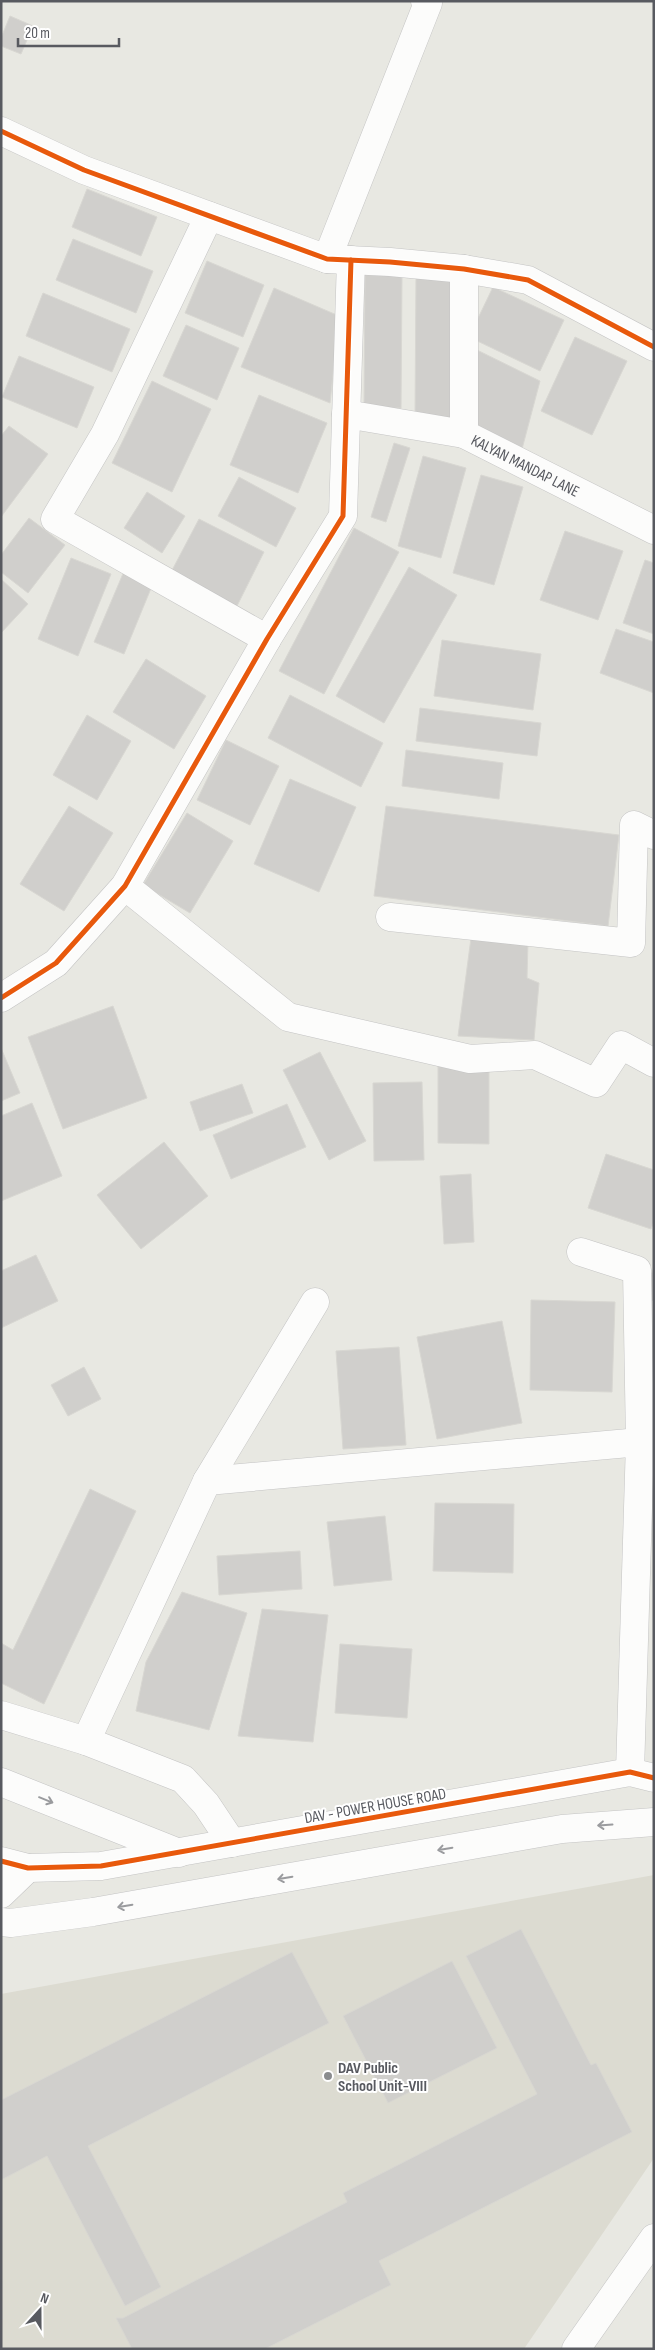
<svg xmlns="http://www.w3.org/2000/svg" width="655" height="2350" viewBox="0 0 655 2350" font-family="'Sofia Sans Condensed',sans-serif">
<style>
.education{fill:#dcdbd1}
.building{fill:#d0cfcc;stroke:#d8d7d2}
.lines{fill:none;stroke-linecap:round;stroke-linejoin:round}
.minor-casing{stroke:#c4c4c4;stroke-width:29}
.tertiary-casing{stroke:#c4c4c4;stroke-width:29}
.minor{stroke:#fcfcfb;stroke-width:28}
.tertiary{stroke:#fcfcfb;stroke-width:28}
.cycleway-casing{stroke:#fff;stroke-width:8}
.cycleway{stroke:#e8590c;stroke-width:5}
.oneway{stroke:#9a9b9e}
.poi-dot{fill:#8a8c8e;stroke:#fff;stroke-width:2}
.labels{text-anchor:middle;stroke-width:4;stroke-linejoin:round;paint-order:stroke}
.street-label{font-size:16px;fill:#585a60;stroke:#fff}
.poi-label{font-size:16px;font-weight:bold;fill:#585a60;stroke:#fff;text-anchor:start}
</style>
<rect width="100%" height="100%" fill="#e8e8e2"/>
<polygon class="education" points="654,1875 654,2158 524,2349 1,2349 1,1994"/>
<g class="building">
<polygon points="10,16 33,26 21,54 1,46 1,38"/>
<polygon points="87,189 157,217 141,256 72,227"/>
<polygon points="73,239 153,271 136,313 56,280"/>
<polygon points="207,261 264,285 243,337 185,313"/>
<polygon points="365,275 402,275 401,408 364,408"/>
<polygon points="416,277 451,278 451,419 415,419"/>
<polygon points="493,287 564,320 540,371 469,337"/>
<polygon points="274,288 339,316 330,403 241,367"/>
<polygon points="43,293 130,329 112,372 26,336"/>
<polygon points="186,325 239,348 217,400 163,376"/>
<polygon points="575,337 627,361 592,435 541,411"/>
<polygon points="477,350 540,381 522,449 469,422"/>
<polygon points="19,356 94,387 77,428 2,397"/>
<polygon points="152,381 211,409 172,492 112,463"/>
<polygon points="259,395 327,423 298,493 230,465"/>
<polygon points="9,426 48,454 1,517 1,436"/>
<polygon points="394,443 410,448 386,522 371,517"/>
<polygon points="423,456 466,468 441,558 398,546"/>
<polygon points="481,475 523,487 494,585 453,573"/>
<polygon points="239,477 296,508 276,547 218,516"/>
<polygon points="147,492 185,516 162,553 124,528"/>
<polygon points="29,518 65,545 28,593 1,572 1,555"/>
<polygon points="199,519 264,552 235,610 169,576"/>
<polygon points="354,528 399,552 324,694 279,671"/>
<polygon points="565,531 623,551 598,620 540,600"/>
<polygon points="71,558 111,574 78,656 38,639"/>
<polygon points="645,560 654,563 654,634 623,623"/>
<polygon points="409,567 457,595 384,723 336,696"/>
<polygon points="125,569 154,581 124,654 94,642"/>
<polygon points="1,579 28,604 1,633"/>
<polygon points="616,629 654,642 654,693 600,673"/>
<polygon points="442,640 541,654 533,710 434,696"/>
<polygon points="146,659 206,696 174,749 113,712"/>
<polygon points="290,695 383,743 361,787 268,738"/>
<polygon points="420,708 541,723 537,756 416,741"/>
<polygon points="87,715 131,741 97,800 53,775"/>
<polygon points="226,740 279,766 250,825 197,800"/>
<polygon points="406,750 503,763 499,799 402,786"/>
<polygon points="290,779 356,807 319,892 254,864"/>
<polygon points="69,806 113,833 64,911 20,884"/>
<polygon points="386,806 619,835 608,926 374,896"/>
<polygon points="187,813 233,841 190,913 143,885"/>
<polygon points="471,938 528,940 527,978 539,983 534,1040 458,1036"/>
<polygon points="113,1006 147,1098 63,1129 28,1037"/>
<polygon points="1,1048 20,1093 1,1101"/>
<polygon points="320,1052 366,1141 329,1160 283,1070"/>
<polygon points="438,1062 489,1062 489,1144 438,1143"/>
<polygon points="422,1082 424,1160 374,1161 373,1083"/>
<polygon points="242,1084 253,1113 200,1131 190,1102"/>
<polygon points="32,1103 62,1176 1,1201 1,1116"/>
<polygon points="287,1104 306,1147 231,1179 213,1135"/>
<polygon points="164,1142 208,1196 141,1249 97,1195"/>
<polygon points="606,1154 654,1170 654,1221 651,1229 588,1208"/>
<polygon points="471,1174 474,1242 444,1244 440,1176"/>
<polygon points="36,1255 58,1301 1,1328 1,1271"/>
<polygon points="654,1268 654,1301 642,1296"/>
<polygon points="531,1300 615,1302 612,1392 530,1390"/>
<polygon points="502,1321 522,1423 437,1439 417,1337"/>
<polygon points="399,1347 406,1445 343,1449 336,1351"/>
<polygon points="84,1367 101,1399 68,1416 51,1385"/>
<polygon points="90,1489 136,1511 44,1704 1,1683 1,1643 13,1650"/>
<polygon points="435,1503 514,1504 513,1573 433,1571"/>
<polygon points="385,1516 392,1580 334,1586 327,1522"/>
<polygon points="300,1551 302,1589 219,1595 217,1556"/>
<polygon points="182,1592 247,1613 209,1730 136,1711 146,1662"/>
<polygon points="262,1609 328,1615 313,1742 238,1736"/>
<polygon points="340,1644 412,1649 407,1718 335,1713"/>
<polygon points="521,1929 591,2065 596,2063 632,2132 379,2261 391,2285 265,2349 132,2349 116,2318 123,2318 347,2202 343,2193 537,2094 466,1956"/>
<polygon points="292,1952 329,2023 88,2146 161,2287 125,2306 47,2156 1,2180 1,2100"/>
<polygon points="452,1961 497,2048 388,2103 343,2016"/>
</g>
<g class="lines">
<g class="minor-casing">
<g id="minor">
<polyline points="1,131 84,170 327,259 390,262 464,269 528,280 654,347"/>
<polyline points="209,216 105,434 55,519 267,639"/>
<polyline points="327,259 428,3 425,1"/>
<path id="s1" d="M464 269V434L654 530"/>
<polyline points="346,414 464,434"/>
<polyline points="125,886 288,1017 470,1059 535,1055 596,1083 621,1045 654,1063"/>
<polyline points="390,917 631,943 634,825 654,835"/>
<polyline points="1,998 56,963 125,886 267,639 343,516 351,260"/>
<polyline points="581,1252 637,1270 640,1442 630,1772"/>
<polyline points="207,1481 640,1442"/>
<polyline points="1,1715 86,1741 207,1481 315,1302"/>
<polyline points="86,1741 183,1779 206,1804 232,1843"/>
<polyline points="576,2349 654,2238"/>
</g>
</g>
<g class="tertiary-casing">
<g id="tertiary">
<polyline points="1,1782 179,1853"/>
<polyline points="1,1861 28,1868 101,1866 630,1772 654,1778"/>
<polyline points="1,1894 28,1868"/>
<polyline points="1,1922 11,1923 93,1912 562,1829 654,1822"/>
</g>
</g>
<use href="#minor" class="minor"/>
<use href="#tertiary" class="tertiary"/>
<g class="cycleway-casing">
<g id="cycleway">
<polyline points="1,131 84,170 327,259 390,262 464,269 528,280 654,347"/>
<polyline points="1,998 56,963 125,886 267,639 343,516 351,260"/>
<polyline points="1,1861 28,1868 101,1866 630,1772 654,1778"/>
</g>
</g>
<use href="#cycleway" class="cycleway"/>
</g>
<defs><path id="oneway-shaft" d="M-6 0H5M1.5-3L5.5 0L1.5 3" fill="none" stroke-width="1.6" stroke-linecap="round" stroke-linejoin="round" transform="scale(1.25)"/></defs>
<g class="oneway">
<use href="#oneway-shaft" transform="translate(46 1800) rotate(22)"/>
<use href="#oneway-shaft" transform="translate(605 1825) rotate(176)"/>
<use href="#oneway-shaft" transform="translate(445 1849) rotate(170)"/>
<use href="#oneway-shaft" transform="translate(285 1878) rotate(170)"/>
<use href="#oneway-shaft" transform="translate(125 1906) rotate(170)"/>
</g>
<circle class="poi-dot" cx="328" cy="2076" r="5"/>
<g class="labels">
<g class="street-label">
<text dy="6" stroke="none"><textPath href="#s1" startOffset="234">KALYAN MANDAP LANE</textPath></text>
<text transform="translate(375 1805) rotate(-10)" y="6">DAV - POWER HOUSE ROAD</text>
</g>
<g class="poi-label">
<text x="338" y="2073">DAV Public<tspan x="338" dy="18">School Unit-VIII</tspan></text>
</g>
</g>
<rect width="655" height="2350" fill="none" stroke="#585a60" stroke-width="5"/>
<g transform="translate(40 2310) rotate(21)" stroke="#ffffff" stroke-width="4" paint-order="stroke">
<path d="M0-4L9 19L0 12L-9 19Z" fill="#585a60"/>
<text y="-8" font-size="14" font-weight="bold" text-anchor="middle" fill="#585a60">N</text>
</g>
<path d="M18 38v8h101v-8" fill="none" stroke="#585a60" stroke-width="2.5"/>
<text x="25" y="38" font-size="15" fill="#585a60" stroke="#ffffff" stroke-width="4" paint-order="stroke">20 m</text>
</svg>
